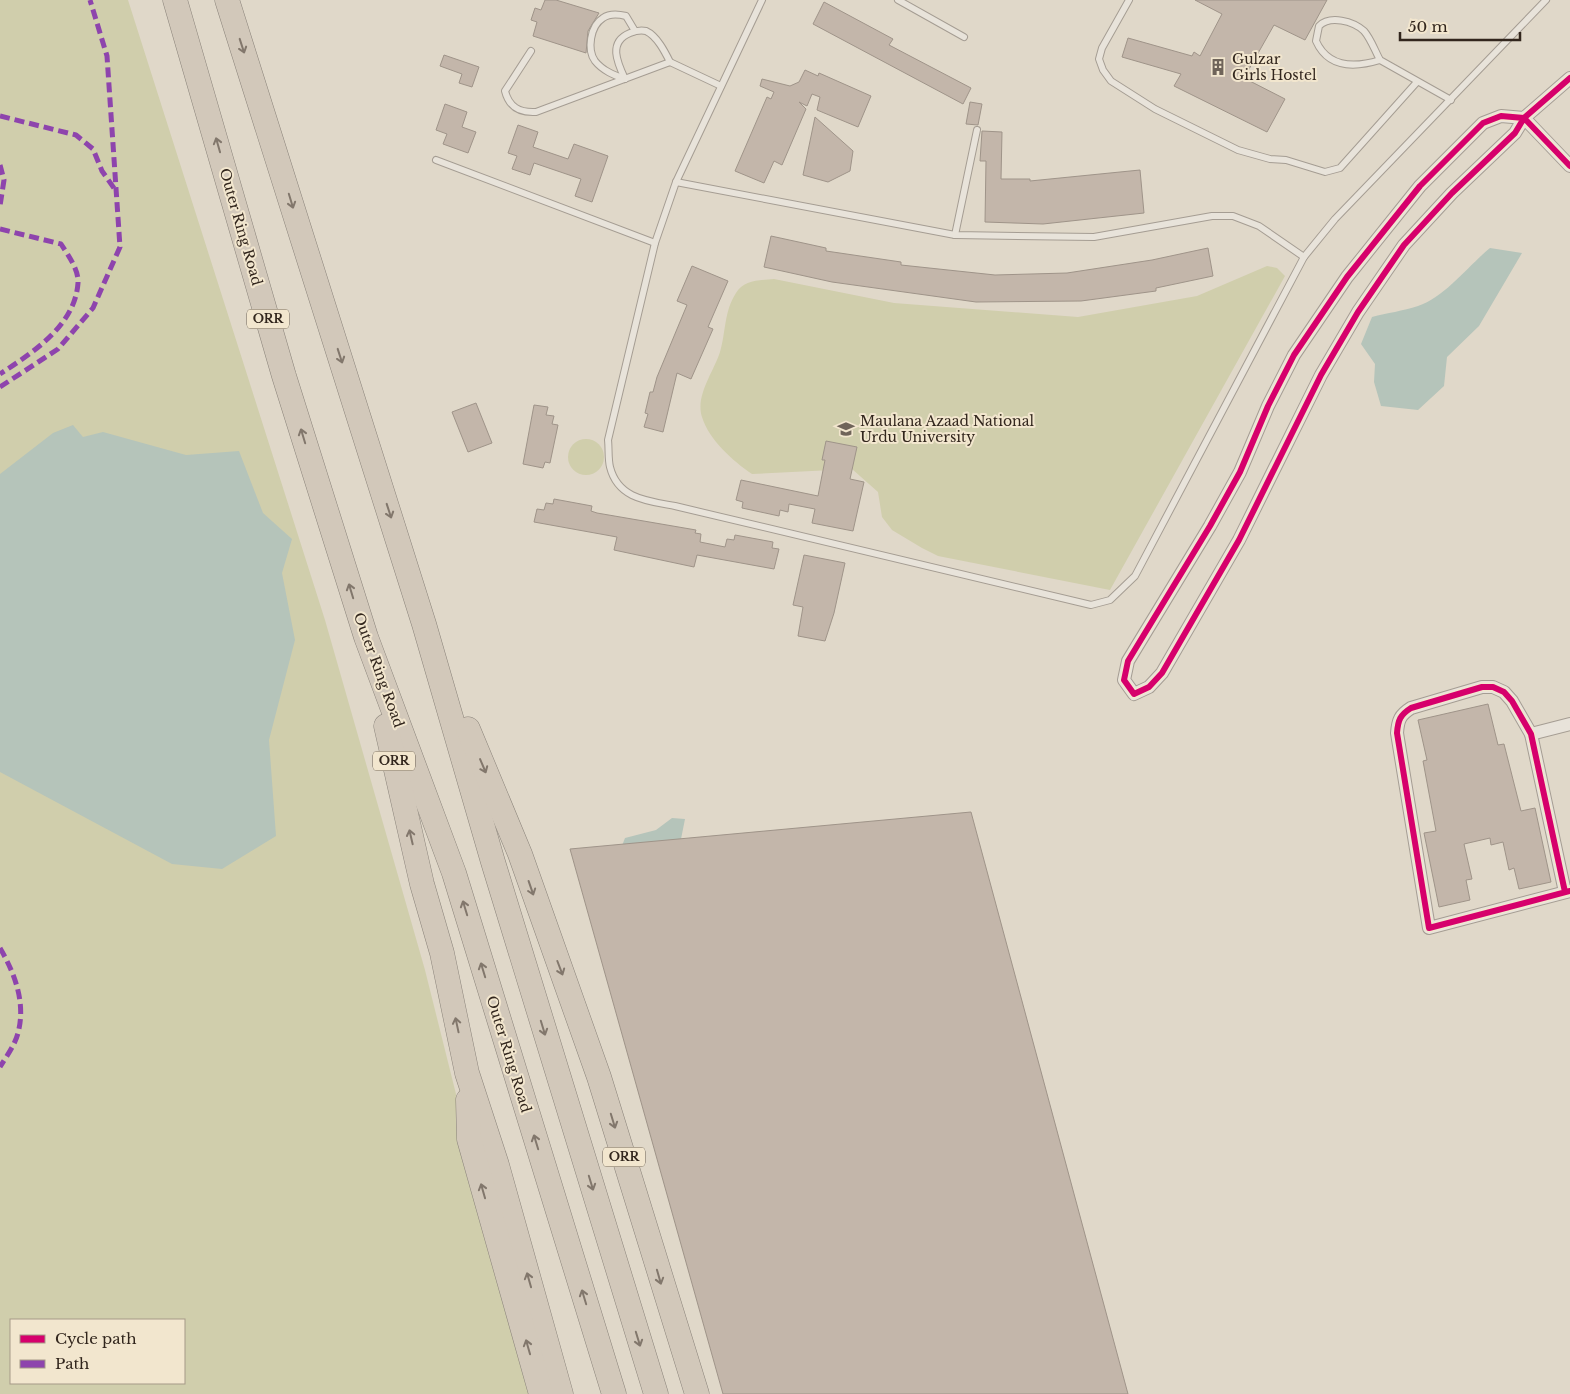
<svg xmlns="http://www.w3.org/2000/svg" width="1570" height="1394" viewBox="0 0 1570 1394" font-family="'Libre Baskerville',serif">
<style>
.green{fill:#d0ceac;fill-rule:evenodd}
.water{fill:#b5c4ba}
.building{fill:#c3b6aa;stroke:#9f9489}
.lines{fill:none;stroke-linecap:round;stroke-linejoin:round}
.lane-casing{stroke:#a59d93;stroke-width:8}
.street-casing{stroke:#a59d93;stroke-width:14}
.highway-casing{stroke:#8a837a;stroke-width:25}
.lane{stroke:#e8e3da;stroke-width:6}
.street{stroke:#e8e3da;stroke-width:12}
.highway{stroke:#d2c8ba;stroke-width:24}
.quiet{stroke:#8e44ad;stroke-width:5;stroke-dasharray:10 5;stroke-linecap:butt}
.cycleway-casing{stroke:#f2e6ce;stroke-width:9}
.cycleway{stroke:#d6006c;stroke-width:6}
.oneway{stroke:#82776c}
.labels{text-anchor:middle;stroke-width:4;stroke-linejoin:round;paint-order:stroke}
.shield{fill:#f2e6ce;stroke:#6c6052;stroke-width:1}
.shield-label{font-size:12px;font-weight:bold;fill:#32261d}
.poi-label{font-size:14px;fill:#32261d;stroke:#f2e6ce;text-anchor:start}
.street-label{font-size:14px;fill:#32261d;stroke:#f2e6ce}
</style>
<rect width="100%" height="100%" fill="#e0d8c9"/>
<g class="green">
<path d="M0 0H128L325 620 425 970 531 1394H0ZM11 1320H184V1383H11Z"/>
<path d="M1267 266 1277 268 1285 276 1110 590 938 556 922 548 892 530 882 517 878 492 852 469 752 474C733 461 709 440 702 417 695 396 714 371 720 352 726 332 724 311 736 293 743 280 760 280 774 279L894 303 1078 317 1197 296Z"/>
<circle cx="586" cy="457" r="18"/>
</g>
<g class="water">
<path d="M1490 248 1522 253 1479 326 1447 357 1444 386 1418 410 1381 406 1374 382 1375 364 1361 344 1372 317C1387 313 1403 311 1418 306 1445 297 1468 266 1490 248Z"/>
<polygon points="73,425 83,437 103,432 186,455 239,451 263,513 292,539 282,573 295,640 269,740 276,836 222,869 172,864 0,772 0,474 53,433"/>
<polygon points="672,818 685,819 679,849 618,856 625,838 656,830"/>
</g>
<g class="building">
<polygon points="545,0 556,0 599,13 588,31 586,53 533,36 537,22 531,20 535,8 541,10"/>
<polygon points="1195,0 1327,0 1305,40 1274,25 1244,78 1285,99 1267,132 1174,86 1181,74 1122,57 1128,38 1192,56 1194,52 1200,56 1222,14"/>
<polygon points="824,2 893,39 889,45 971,88 963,104 813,24"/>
<polygon points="444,55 479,67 472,87 459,83 462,74 440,66"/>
<polygon points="805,70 818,76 819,73 871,96 858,127 817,110 820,97 812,94 807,106 799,102 806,109 782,165 774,161 764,183 735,171 767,97 771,99 774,92 760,86 762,79 790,86 799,82"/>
<polygon points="970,102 982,104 978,125 966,124"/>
<polygon points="445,104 467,112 462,127 476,132 468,153 443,144 447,134 436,130"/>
<polygon points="815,117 853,151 850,171 828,182 803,175"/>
<polygon points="518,125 538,132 533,147 568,159 574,144 608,156 592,202 575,196 581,179 534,163 530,175 512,169 517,156 508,153"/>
<polygon points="982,131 1002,132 1001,179 1030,179 1030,181 1140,170 1144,213 1043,224 985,222 986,161 980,161"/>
<polygon points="771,236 826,248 826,251 901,262 901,265 995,275 1067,273 1152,260 1208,248 1213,276 1156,288 1156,291 1081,301 976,302 832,282 764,267"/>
<polygon points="692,266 728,281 708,327 713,329 691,379 677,373 663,432 644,427 648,414 645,413 650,392 653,392 657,377 687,305 677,301"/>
<polygon points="476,403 492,443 468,452 452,412"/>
<polygon points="534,405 548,407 546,415 554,416 552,424 558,425 550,463 545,462 543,468 523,464"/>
<polygon points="826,441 857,447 850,479 864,482 853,531 812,523 815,509 789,504 788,512 780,510 779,516 742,508 743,502 736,500 741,480 818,496 825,460 822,460"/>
<polygon points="554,499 592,506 591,511 597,513 696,530 695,533 701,534 700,542 725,547 727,539 734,540 735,535 773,542 772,548 779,549 774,569 697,555 694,567 614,550 617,537 534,522 537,509 544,510 546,503 553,504"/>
<polygon points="804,555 845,563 834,613 825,641 798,636 803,607 793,605"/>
<polygon points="1488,704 1498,745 1504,744 1521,811 1535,808 1551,882 1519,889 1514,868 1509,870 1503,842 1491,845 1490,838 1464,844 1472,879 1466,880 1470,900 1439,907 1424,833 1436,831 1423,761 1427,760 1418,720"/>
<polygon points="971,812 1128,1394 723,1394 570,849"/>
</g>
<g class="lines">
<g class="lane-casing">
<g id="lane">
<path d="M762 0 676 182 655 243 608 440C609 449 608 459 610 467 618 499 648 501 675 506L1091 605 1110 600 1135 576 1304 257 1335 219 1546 0"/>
<polyline points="898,0 964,37"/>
<polyline points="1129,0 1102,48 1099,59 1103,70 1111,81 1155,109 1238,150 1270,159 1286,160 1325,172 1340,168 1417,82"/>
<path d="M531 51 505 91C509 107 519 113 536 112L670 62 721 86"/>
<path d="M1380 60C1375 51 1371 39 1364 31 1353 21 1330 15 1319 26L1316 41C1328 68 1354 68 1380 60L1451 100"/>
<path d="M625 79C614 75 603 71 595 61 587 50 590 26 603 18 610 13 618 14 626 16L635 31"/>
<path d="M625 79C617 62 608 42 630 33 635 31 641 30 646 31 657 36 665 52 670 62"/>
<polyline points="436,160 655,243"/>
<polyline points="676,182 955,235 1094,237 1212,216 1233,216 1259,226 1304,257"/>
<polyline points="955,235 977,130"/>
</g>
</g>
<g class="street-casing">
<g id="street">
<polyline points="1570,78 1524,118 1515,133 1452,193 1404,245 1358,312 1321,375 1239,540 1162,673 1149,687 1134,694 1124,680 1128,661 1210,526 1240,472 1268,406 1294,355 1347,277 1420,186 1483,123 1501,116 1524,118 1570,166"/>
<polyline points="1531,734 1570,724"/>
<path d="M1565 892 1531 734 1512 701 1504 692 1493 687H1482L1411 708C1400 715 1398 720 1397 733L1429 928 1570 891"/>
</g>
</g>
<g class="highway-casing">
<g id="highway">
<polyline points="175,0 284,376 366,637 454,873 614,1394"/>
<polyline points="227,0 424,624 493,862 656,1394"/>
<polyline points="386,726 422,884 442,953 467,1073 497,1165 561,1394"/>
<polyline points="468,729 520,854 599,1077 697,1394"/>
<polyline points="468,1100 469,1139 541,1394"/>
</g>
</g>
<use href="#lane" class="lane"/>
<use href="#street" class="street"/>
<use href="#highway" class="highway"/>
<g class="quiet">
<polyline points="0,116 76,135 93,149 102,171 116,191"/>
<polyline points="0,165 4,180 0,206"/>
<path d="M0 229 61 244C68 255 79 270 78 283 75 326 32 353 0 374"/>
<polyline points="0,387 58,349 93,308 120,247 107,56 90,0"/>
<path d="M0 948C15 974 26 1003 18 1033 15 1045 6 1057 0 1067"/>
</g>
<g class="cycleway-casing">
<g id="cycleway">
<polyline points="1570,78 1524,118 1515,133 1452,193 1404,245 1358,312 1321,375 1239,540 1162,673 1149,687 1134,694 1124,680 1128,661 1210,526 1240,472 1268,406 1294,355 1347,277 1420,186 1483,123 1501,116 1524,118 1570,166"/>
<path d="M1565 892 1531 734 1512 701 1504 692 1493 687H1482L1411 708C1400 715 1398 720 1397 733L1429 928 1570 891"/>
</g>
</g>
<use href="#cycleway" class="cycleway"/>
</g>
<defs><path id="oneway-shaft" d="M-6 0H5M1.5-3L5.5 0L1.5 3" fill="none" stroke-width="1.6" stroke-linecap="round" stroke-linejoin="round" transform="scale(1.25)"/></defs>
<g class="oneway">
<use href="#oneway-shaft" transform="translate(242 46) rotate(72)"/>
<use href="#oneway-shaft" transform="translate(218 145) rotate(-106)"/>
<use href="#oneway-shaft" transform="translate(291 201) rotate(73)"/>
<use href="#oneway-shaft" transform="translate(340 356) rotate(72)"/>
<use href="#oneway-shaft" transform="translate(303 436) rotate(-107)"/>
<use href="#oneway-shaft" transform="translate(389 511) rotate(72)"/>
<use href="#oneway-shaft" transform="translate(351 591) rotate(-107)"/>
<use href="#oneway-shaft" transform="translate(483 766) rotate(67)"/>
<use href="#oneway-shaft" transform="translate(411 837) rotate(-103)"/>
<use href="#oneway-shaft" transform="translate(531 888) rotate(71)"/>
<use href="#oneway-shaft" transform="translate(465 908) rotate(-107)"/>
<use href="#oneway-shaft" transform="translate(560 968) rotate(69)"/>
<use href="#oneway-shaft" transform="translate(483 970) rotate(-107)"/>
<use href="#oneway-shaft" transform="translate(457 1025) rotate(-102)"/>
<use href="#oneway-shaft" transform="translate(543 1028) rotate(73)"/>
<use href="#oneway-shaft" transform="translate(613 1121) rotate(73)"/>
<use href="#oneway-shaft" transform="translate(536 1142) rotate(-107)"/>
<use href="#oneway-shaft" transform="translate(591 1183) rotate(73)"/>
<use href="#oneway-shaft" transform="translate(483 1191) rotate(-106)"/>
<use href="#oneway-shaft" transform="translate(659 1277) rotate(74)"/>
<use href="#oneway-shaft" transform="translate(529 1280) rotate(-106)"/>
<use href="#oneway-shaft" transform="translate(584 1297) rotate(-107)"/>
<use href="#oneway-shaft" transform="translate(638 1339) rotate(73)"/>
<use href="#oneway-shaft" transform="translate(528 1347) rotate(-106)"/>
</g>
<defs>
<g id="building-bare" transform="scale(1.35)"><path d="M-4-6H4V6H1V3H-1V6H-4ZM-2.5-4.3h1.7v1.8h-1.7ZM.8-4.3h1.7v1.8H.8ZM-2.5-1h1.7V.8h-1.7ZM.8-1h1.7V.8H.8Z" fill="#6f6459" stroke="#f2e6ce" stroke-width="2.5" paint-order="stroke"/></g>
<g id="university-bare" transform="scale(1.35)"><path d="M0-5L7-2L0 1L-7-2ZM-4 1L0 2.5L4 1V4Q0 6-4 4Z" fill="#6f6459" stroke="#f2e6ce" stroke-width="2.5" paint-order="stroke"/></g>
</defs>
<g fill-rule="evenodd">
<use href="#building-bare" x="1218" y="67"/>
<use href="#university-bare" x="846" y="429"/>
</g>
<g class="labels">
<g class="shield">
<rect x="247" y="309.5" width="42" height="19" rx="4"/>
<rect x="373" y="751.5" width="42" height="19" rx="4"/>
<rect x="603" y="1147.5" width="42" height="19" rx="4"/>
</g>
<g class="shield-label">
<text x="268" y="323">ORR</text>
<text x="394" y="765">ORR</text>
<text x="624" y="1161">ORR</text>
</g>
<g class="poi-label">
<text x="1232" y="64">Gulzar<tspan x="1232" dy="16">Girls Hostel</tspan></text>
<text x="860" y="426">Maulana Azaad National<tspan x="860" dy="16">Urdu University</tspan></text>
</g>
<g class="street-label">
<text transform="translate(241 227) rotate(74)" y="5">Outer Ring Road</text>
<text transform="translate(379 670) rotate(70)" y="5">Outer Ring Road</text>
<text transform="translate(509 1054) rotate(73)" y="5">Outer Ring Road</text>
</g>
</g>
<rect x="10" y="1319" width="175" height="65" fill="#f2e6ce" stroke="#a59987"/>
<rect x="20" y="1335" width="25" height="8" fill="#d6006c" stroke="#a59987"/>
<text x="55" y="1344" font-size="15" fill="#32261d">Cycle path</text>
<rect x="20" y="1360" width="25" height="8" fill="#8e44ad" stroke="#a59987"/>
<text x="55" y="1369" font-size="15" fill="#32261d">Path</text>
<path d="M1400 32v8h120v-8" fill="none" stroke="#32261d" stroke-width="2.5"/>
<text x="1408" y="32" font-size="15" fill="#32261d" stroke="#f2e6ce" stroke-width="4" paint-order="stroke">50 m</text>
</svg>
